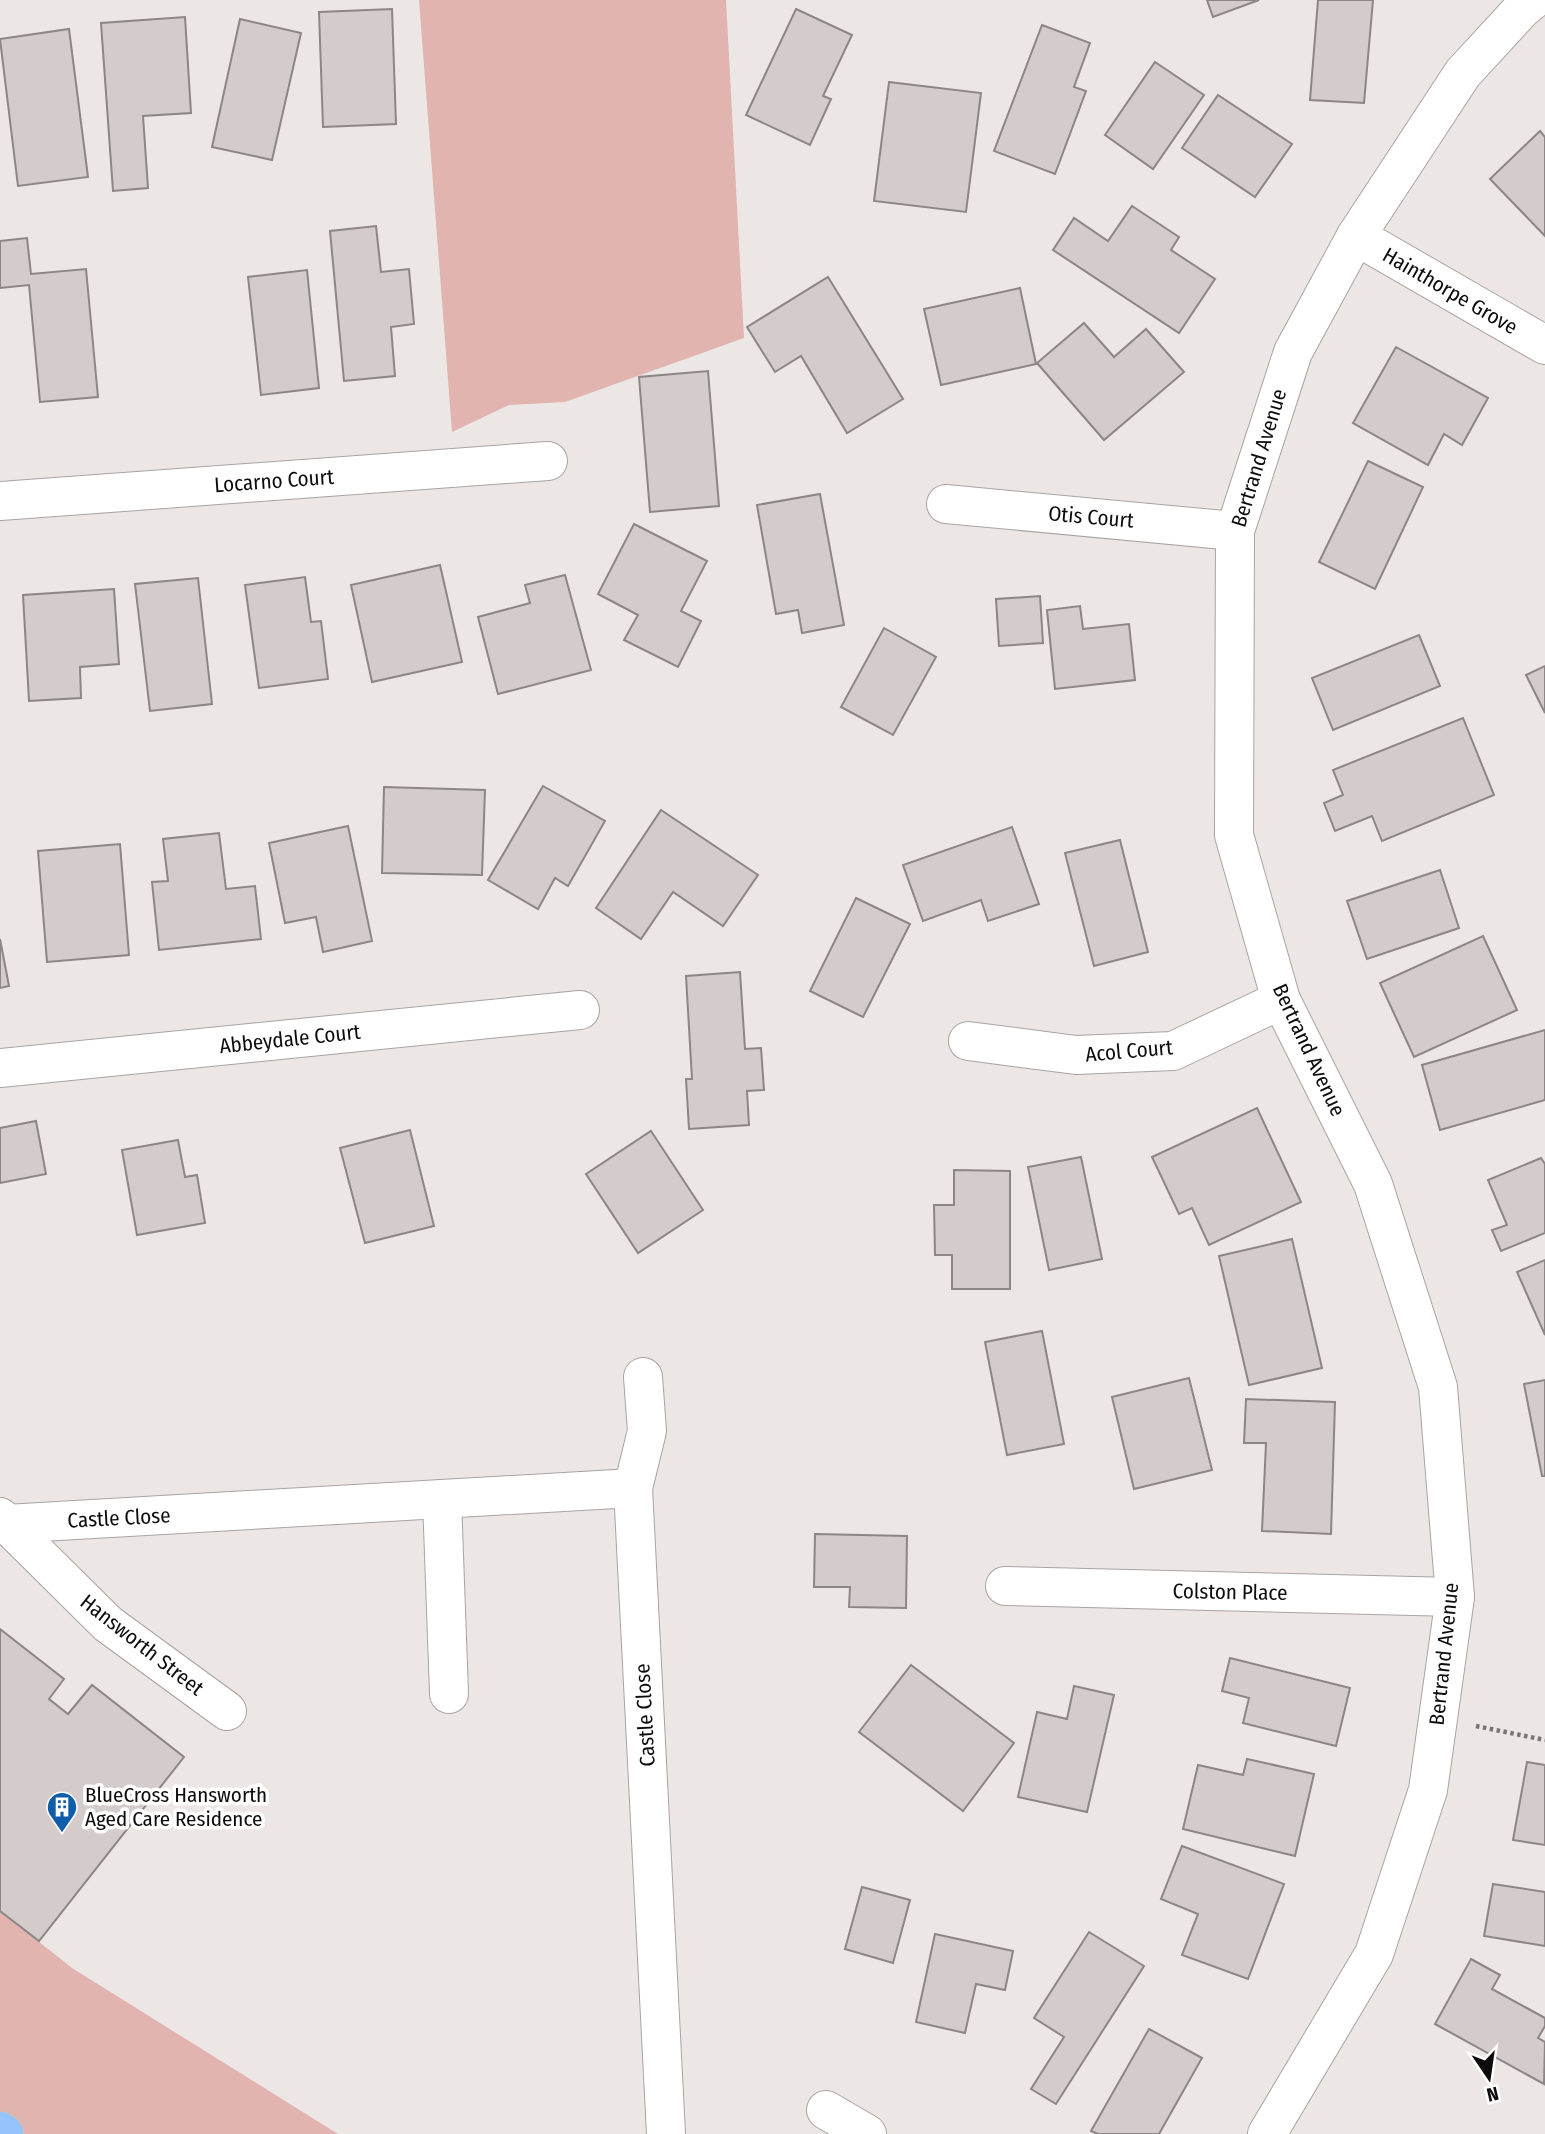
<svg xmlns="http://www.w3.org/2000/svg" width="1545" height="2134" viewBox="0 0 1545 2134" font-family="'Fira Sans Condensed',sans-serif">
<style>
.green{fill:#e1b4af}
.building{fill:#d3cccb;stroke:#8d8686;stroke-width:2}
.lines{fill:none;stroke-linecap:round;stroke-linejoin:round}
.minor-casing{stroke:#aaa3a3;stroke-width:40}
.highway-casing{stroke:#c5c4c4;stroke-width:40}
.path{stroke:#797575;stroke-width:4.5;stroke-dasharray:3.5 3.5;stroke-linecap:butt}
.minor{stroke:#fff;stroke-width:38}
.highway{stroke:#95c3fc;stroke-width:38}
.labels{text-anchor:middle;stroke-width:7;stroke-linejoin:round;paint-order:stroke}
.street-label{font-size:21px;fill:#0d0b0b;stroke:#fff}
.poi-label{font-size:21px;fill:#0d0b0b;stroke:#fff;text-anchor:start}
</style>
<rect width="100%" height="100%" fill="#ece6e5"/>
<g class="green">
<polygon points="419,0 726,0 744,338 565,402 509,405 452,432"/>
<polygon points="0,1911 72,1968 338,2134 0,2134"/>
</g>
<g class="building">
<polygon points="1207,0 1259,0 1213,17"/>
<polygon points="1318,0 1373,0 1364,103 1310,100"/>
<polygon points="392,9 396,124 323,127 319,12"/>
<polygon points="796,9 852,35 823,96 831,99 810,145 746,115"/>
<polygon points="185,17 191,113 143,116 148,188 113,191 101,23"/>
<polygon points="240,19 301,33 272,160 212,147"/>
<polygon points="1042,25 1090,43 1074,87 1086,91 1055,174 994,151"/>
<polygon points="69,29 88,177 18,186 0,39"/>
<polygon points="1155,62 1204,95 1153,169 1105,135"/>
<polygon points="889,82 981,93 966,212 874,201"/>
<polygon points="1218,95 1292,144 1255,197 1182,148"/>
<polygon points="1540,131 1545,137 1545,236 1490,179"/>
<polygon points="1132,206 1179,237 1171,250 1215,279 1179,333 1053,250 1074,218 1108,241"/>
<polygon points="376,226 381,272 409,269 414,324 391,327 395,376 344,381 330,231"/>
<polygon points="27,238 31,274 86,269 98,397 40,402 29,285 0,288 0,241"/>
<polygon points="307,270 319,388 261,395 248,277"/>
<polygon points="828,277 903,399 847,433 801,356 775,372 747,327"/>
<polygon points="1020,288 1036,364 941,385 924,309"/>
<polygon points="1084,323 1114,357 1146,329 1184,372 1104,440 1037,363"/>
<polygon points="1396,347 1488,398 1462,445 1444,434 1428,465 1353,423"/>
<polygon points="708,371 719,506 650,512 639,377"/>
<polygon points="1368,461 1423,487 1375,589 1319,562"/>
<polygon points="820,494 844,625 802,633 798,610 776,614 757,505"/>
<polygon points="634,524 707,561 681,611 701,621 678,667 624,640 638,615 598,594"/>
<polygon points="440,565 462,662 372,682 351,585"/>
<polygon points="565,575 591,670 498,694 478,617 530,603 525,585"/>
<polygon points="305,577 311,622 321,621 328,679 259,688 245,585"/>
<polygon points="198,578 212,704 150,711 135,584"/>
<polygon points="114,589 119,664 80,667 81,698 29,701 23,595"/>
<polygon points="1040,596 1043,643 999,646 996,599"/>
<polygon points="1080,606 1083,629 1129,624 1135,680 1055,689 1047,610"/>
<polygon points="884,628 936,657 893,735 841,707"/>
<polygon points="1419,635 1440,686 1333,730 1312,678"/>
<polygon points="1545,666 1545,713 1526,675"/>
<polygon points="1463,718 1494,795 1382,841 1372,816 1335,831 1324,803 1343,795 1333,770"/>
<polygon points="543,786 605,821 568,886 555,878 538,909 488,880"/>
<polygon points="384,787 485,790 482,875 382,873"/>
<polygon points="661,810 758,875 723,926 673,892 641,939 596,908"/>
<polygon points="348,826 372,941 323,952 316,917 285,923 269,843"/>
<polygon points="1012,827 1039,904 988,921 981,900 923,921 903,865"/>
<polygon points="219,833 226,889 255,886 261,939 159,950 152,882 168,881 163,839"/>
<polygon points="1120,840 1148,952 1094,966 1065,853"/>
<polygon points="120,844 129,955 47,962 38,851"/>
<polygon points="1440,870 1459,928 1367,959 1347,901"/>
<polygon points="856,898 910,924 863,1017 810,991"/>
<polygon points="1483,936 1517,1010 1414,1057 1380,983"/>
<polygon points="0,939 9,986 0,988"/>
<polygon points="740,972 745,1049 761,1048 764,1090 747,1091 749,1125 689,1129 686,1079 692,1079 686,976"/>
<polygon points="1545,1030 1545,1100 1440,1130 1422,1065"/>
<polygon points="1257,1108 1301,1202 1209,1245 1192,1208 1179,1214 1152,1157"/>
<polygon points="36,1121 46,1174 0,1183 0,1128"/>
<polygon points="410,1130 434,1226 365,1243 340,1148"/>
<polygon points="651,1131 703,1210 638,1253 586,1174"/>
<polygon points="178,1140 185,1177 197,1175 205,1223 137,1235 122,1150"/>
<polygon points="1081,1157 1102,1259 1049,1270 1028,1167"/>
<polygon points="1541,1158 1545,1164 1545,1233 1501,1251 1492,1230 1507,1225 1488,1180"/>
<polygon points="954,1170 1010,1171 1010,1289 952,1289 952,1255 935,1255 934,1205 954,1205"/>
<polygon points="1292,1239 1322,1368 1249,1385 1219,1256"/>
<polygon points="1545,1260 1545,1335 1517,1272"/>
<polygon points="1042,1331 1064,1444 1007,1455 985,1342"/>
<polygon points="1189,1378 1212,1470 1134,1489 1112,1397"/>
<polygon points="1545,1380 1545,1476 1542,1476 1524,1384"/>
<polygon points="1246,1399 1335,1402 1331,1534 1262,1531 1266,1443 1244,1443"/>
<polygon points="815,1534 907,1536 906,1608 849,1607 850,1587 814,1587"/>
<polygon points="0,1629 64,1679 49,1699 68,1714 92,1685 184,1757 39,1941 0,1911"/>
<polygon points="1230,1658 1350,1688 1336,1746 1243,1723 1249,1698 1222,1691"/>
<polygon points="911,1665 1014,1743 963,1811 859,1732"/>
<polygon points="1074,1686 1114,1695 1087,1812 1018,1797 1037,1712 1067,1719"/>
<polygon points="1247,1759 1314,1774 1295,1856 1183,1829 1198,1765 1243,1775"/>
<polygon points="1527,1762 1545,1765 1545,1845 1513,1840"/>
<polygon points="1182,1846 1284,1884 1248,1979 1182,1955 1198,1914 1161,1899"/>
<polygon points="1493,1884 1545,1892 1545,1946 1484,1936"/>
<polygon points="862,1887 910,1900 893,1963 845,1949"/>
<polygon points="1089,1932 1144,1966 1056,2104 1031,2089 1064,2037 1034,2018"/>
<polygon points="935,1934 1013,1951 1005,1990 976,1984 965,2033 916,2022"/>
<polygon points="1471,1959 1500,1975 1492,1989 1545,2018 1545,2026 1538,2038 1545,2042 1544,2084 1435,2024"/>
<polygon points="1149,2029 1202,2058 1159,2134 1098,2134 1091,2131"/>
</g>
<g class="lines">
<g class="minor-casing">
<g id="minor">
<polyline points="1356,236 1545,345"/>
<polyline points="0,501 548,461"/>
<polyline points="946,504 1235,531"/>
<polyline points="968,1041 1076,1055 1173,1051 1281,1000"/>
<polyline points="0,1068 580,1010"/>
<polyline points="633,1488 647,1431 643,1377"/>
<polyline points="442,1499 449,1694"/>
<polyline points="0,1517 108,1624 227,1711"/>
<polyline points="6,1524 633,1488 666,2134"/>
<polyline points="1005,1586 1455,1597"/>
<polyline points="826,2110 867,2134"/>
<polyline points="1267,2134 1374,1954 1428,1790 1455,1597 1438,1387 1373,1184 1281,1000 1234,835 1235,531 1293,352 1356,236 1463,73 1522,9 1533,0"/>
</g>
</g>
<g class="highway-casing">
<polyline id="highway" points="0,2131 4,2134"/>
</g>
<polyline class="path" points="1476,1726 1545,1740"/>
<use href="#minor" class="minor"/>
<use href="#highway" class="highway"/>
</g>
<defs>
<g id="building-pin" transform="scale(1.575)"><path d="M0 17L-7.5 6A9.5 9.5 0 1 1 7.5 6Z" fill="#0d5dab" stroke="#fff"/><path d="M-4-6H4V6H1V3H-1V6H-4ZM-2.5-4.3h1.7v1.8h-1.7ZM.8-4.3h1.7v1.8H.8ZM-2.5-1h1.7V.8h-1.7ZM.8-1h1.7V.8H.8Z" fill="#fff"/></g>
</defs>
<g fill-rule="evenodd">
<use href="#building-pin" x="62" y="1807"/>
</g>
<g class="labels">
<g class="street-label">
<text transform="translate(1450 291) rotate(30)" y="7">Hainthorpe Grove</text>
<text transform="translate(1259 458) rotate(-73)" y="7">Bertrand Avenue</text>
<text transform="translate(274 481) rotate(-4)" y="7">Locarno Court</text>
<text transform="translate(1091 517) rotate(5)" y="7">Otis Court</text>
<text transform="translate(290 1039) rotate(-6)" y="7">Abbeydale Court</text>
<text transform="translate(1309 1050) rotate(65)" y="7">Bertrand Avenue</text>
<text transform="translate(1129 1051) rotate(-5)" y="7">Acol Court</text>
<text transform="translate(119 1518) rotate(-3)" y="7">Castle Close</text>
<text transform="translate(1230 1592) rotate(1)" y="7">Colston Place</text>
<text transform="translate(142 1645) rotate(38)" y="7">Hansworth Street</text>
<text transform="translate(1444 1654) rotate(-84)" y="7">Bertrand Avenue</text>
<text transform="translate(645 1715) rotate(-93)" y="7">Castle Close</text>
</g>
<g class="poi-label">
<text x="85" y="1802">BlueCross Hansworth<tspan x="85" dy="24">Aged Care Residence</tspan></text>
</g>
</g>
<g transform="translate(1489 2078) rotate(167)" stroke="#ffffff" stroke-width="5" paint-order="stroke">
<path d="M0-5L12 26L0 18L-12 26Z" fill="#0d0b0b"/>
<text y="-10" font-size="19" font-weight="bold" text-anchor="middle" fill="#0d0b0b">N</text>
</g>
</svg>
